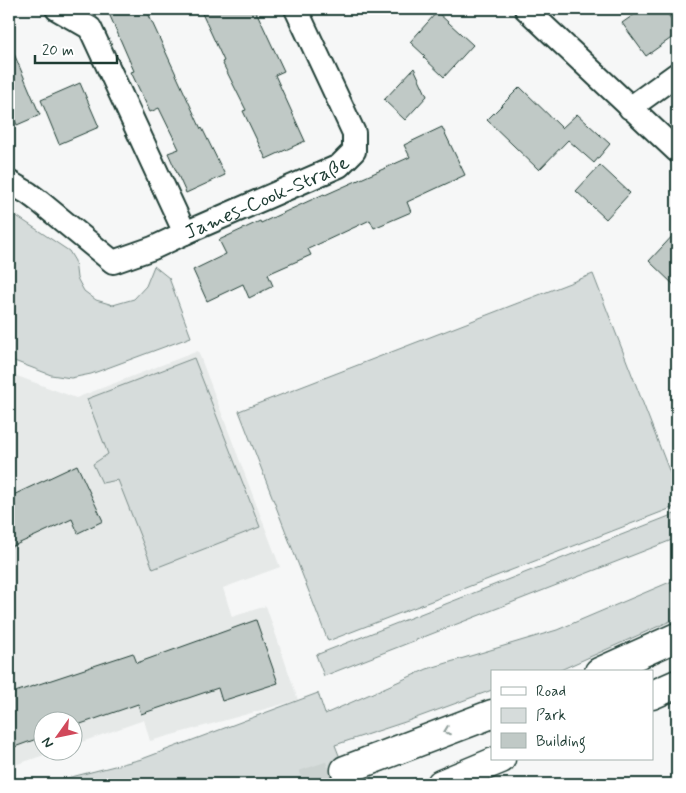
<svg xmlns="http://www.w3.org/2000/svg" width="686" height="793" viewBox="0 0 686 793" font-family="Mynerve,sans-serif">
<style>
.built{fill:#e6e9e8}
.green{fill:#d6dcdb;stroke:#7a8c88}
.building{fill:#c0c9c6;stroke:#1f3d34}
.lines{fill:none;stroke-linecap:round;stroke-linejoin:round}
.trunk-tunnel{stroke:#cbd2d0;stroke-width:28;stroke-dasharray:28 14;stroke-linecap:butt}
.minor-casing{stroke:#1f3d34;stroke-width:26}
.trunk-casing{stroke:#1f3d34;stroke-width:31}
.minor{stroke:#fff;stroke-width:22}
.trunk{stroke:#fff;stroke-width:28}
.oneway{stroke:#8f9e9a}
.labels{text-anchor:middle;stroke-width:4.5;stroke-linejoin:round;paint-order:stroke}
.street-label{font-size:20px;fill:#1f3d34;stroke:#fff}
</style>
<rect width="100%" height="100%" fill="#f6f7f7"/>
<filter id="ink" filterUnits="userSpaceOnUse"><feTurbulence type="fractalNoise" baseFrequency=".02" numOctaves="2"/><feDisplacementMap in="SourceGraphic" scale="10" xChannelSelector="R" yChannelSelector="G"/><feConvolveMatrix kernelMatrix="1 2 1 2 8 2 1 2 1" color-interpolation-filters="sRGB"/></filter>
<g filter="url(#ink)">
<polygon class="built" points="198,351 280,567 223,588 232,617 266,606 298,700 150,741 144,720 73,745 72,720 42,720 42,750 56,751 9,767 9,373 76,398"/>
<g class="green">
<polygon points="9,211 69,251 75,261 77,278 84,291 96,300 113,305 134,299 146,286 154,266 169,278 191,337 91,374 71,378 51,375 9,359"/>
<polygon points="593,274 677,491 677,506 328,641 239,411"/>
<polygon points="194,358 260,527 153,569 118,480 102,483 93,464 108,454 87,399"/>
<polygon points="677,513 677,538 324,676 316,655"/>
<polygon points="677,579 677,618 556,672 492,672 492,690 405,722 335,745 350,784 44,784 142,759 318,693 325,714 427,669 557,630"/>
</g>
<g class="building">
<polygon points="107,9 146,9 201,129 202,128 225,175 186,193 168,153 179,149 159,108 150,112 131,72 134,71"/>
<polygon points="200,9 255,9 284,71 275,75 305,141 266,159 243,111 246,110 222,62 224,61"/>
<polygon points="642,9 664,9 677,27 677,34 646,56 622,23"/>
<polygon points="437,12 473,45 444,77 423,57 425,56 410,42"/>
<polygon points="9,42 40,115 17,125 9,106"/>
<polygon points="414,68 427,96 405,120 384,100"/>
<polygon points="80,83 99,127 59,144 41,100"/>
<polygon points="520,87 562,128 577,114 610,144 594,163 568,140 539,170 487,120"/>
<polygon points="442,127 465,175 407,202 411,212 374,228 370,220 308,249 311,255 268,274 273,286 249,298 243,284 207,301 193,270 226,254 219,240 260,221 261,223 324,194 325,195 410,157 404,145"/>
<polygon points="600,165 630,193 606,219 576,191"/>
<polygon points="677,231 677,288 649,261"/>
<polygon points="77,465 103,521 78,533 72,519 9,548 9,497"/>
<polygon points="256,620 278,683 222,701 218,688 141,714 138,704 72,727 72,720 42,720 42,737 9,749 9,694 133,653 137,663"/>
</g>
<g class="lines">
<polyline class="trunk-tunnel" points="304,784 345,770"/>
<g class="minor-casing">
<g id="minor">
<polyline points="57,9 90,28 185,233"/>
<polyline points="526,9 677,151"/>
<polyline points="630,108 677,74"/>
<path id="s1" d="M9 182 28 193 40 202 113 262 153 248 185 233 339 166 354 151V133L296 9"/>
</g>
</g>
<g class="trunk-casing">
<g id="trunk">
<polyline points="599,672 677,637"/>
<polyline points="652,695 677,684"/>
<polyline points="345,770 492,714"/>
<polyline points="441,784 501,759"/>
</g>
</g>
<use href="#minor" class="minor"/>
<use href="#trunk" class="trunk"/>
</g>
<defs><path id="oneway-chevron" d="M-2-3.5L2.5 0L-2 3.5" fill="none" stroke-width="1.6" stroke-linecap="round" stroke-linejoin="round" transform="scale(1.25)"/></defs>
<use class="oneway" href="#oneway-chevron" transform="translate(447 731) rotate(159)"/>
</g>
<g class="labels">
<g class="street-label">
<text dy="7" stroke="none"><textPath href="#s1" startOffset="298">James-Cook-Straße</textPath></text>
</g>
</g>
<rect width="686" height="793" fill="none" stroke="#fff" stroke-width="30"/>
<rect x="15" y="15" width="656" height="763" fill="none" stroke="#1f3d34" stroke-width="2" filter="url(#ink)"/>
<rect x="491" y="670" width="162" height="90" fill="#ffffff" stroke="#a5b1ae"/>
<rect x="501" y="687" width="25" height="8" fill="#ffffff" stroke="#a5b1ae"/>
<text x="536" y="696" font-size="15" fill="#1f3d34">Road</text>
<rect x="501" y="708" width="25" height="15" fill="#d6dcdb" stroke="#a5b1ae"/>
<text x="536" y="720" font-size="15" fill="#1f3d34">Park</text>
<rect x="501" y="733" width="25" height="15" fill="#c0c9c6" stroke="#a5b1ae"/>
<text x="536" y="746" font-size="15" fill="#1f3d34">Building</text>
<g transform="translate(58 736) rotate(237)"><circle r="24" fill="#ffffff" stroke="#a5b1ae"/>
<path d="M0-4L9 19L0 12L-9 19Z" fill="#d1495b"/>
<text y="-8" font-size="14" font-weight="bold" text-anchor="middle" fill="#1f3d34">N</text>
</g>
<path d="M35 55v8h82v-8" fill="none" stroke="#1f3d34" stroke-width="2.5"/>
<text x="42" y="55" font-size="15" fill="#1f3d34" stroke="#ffffff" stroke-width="4" paint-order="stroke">20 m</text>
</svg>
